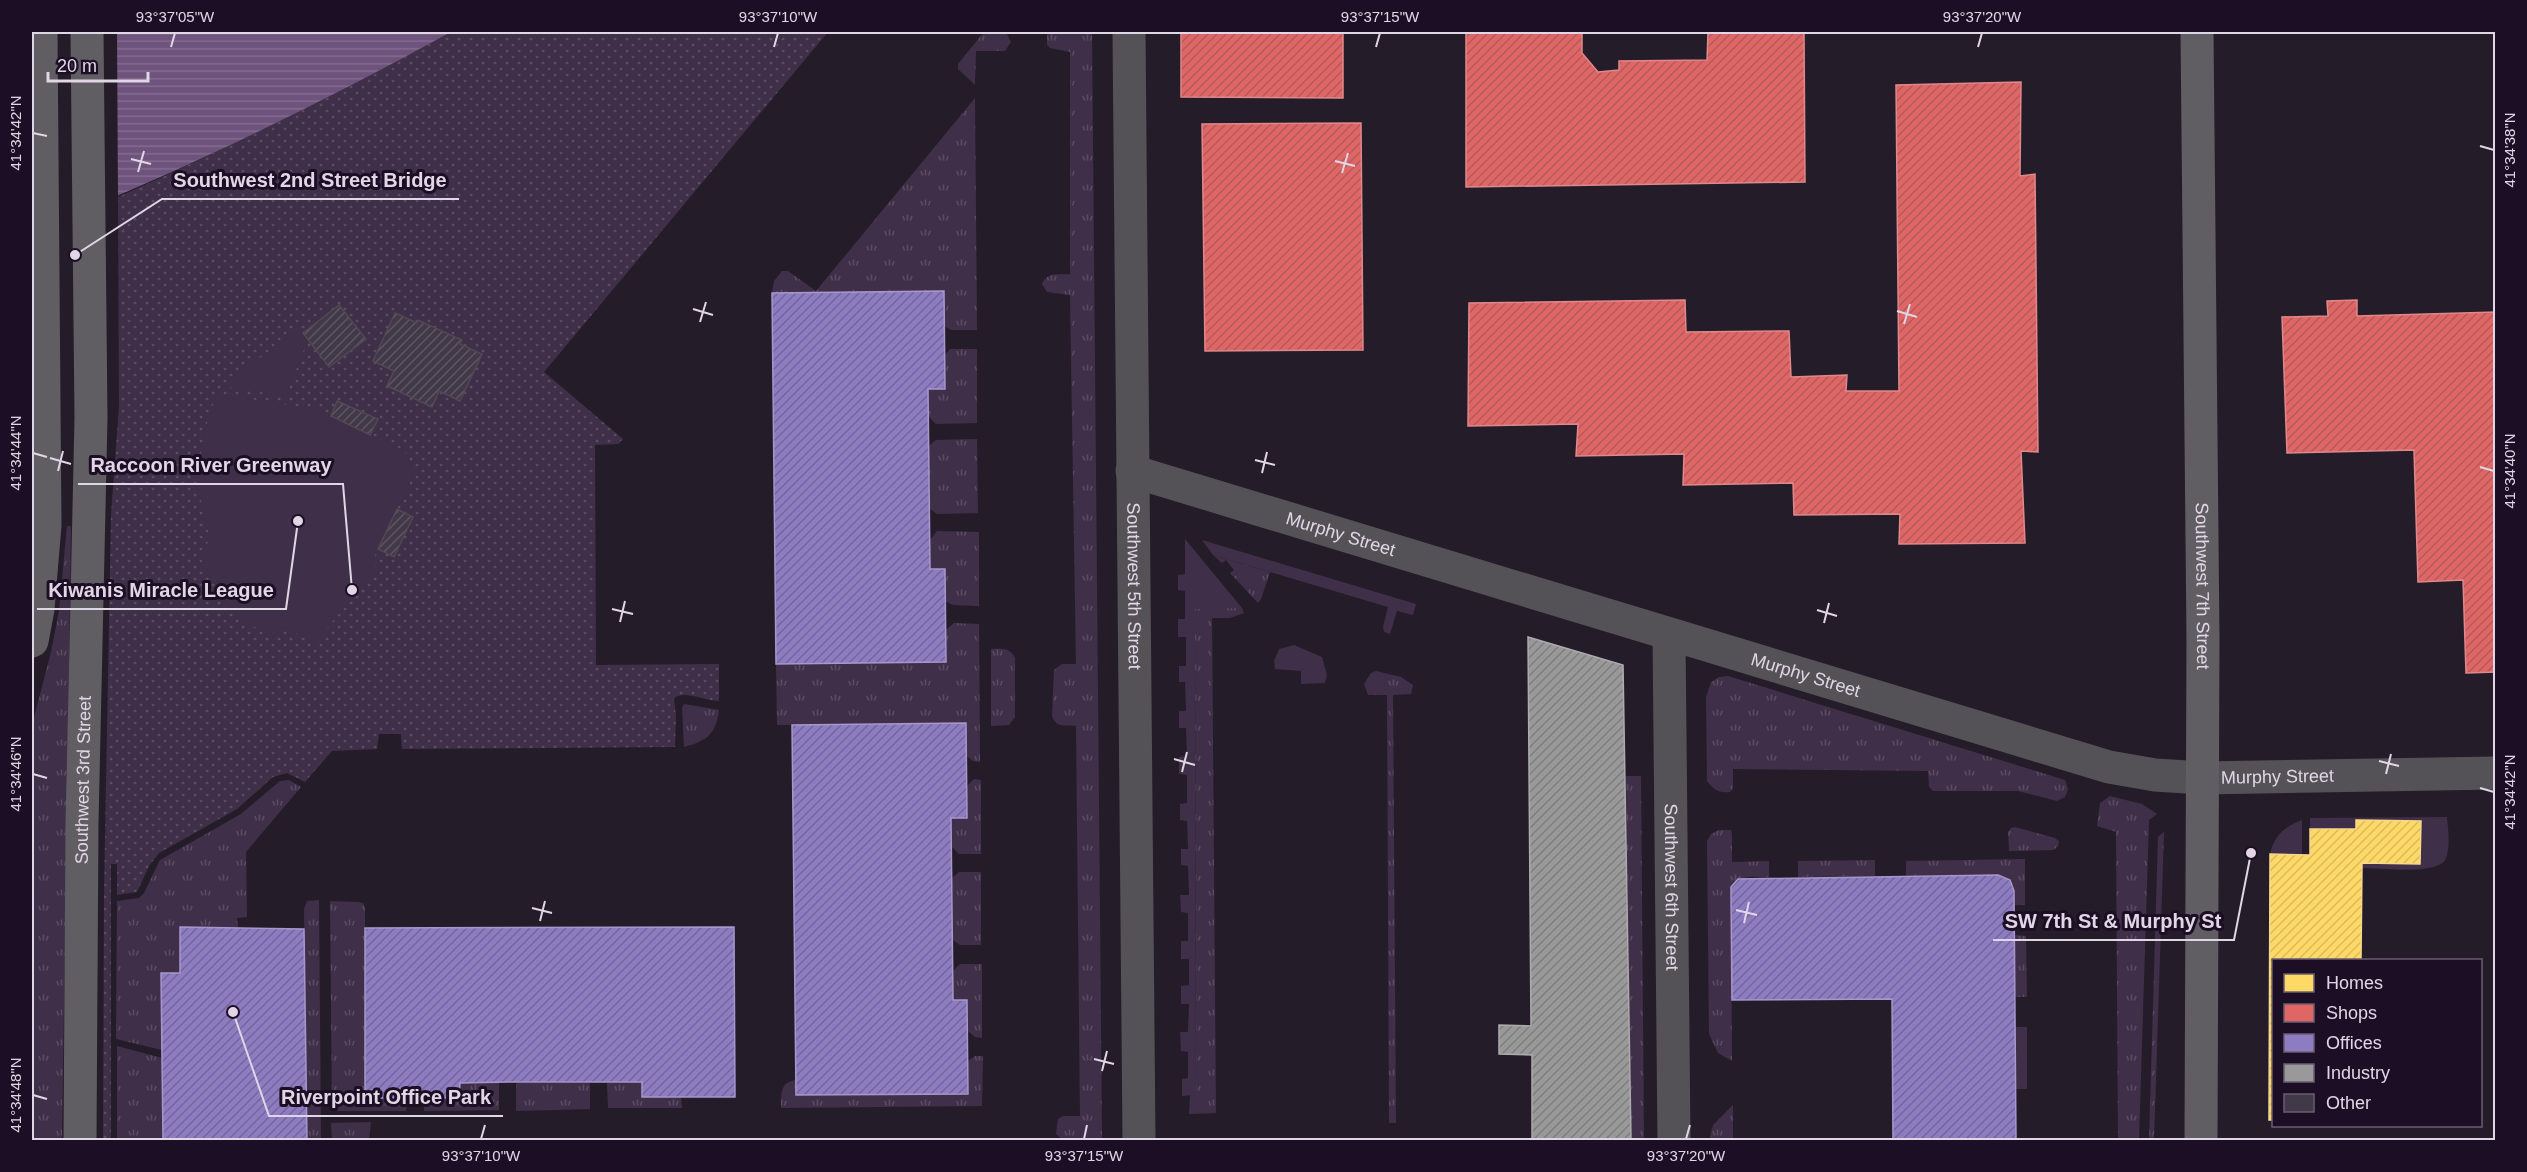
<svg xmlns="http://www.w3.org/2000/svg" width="2527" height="1172" viewBox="0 0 2527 1172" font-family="Helvetica,sans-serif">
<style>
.grass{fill:url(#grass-tufts)}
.park{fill:url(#park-dots)}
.garden{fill:#402f48}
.water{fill:url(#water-rules)}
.pier{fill:#251c29}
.homes{fill:url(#homes-hatch);stroke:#f6d88c;stroke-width:1.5}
.shops{fill:url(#shops-hatch);stroke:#e0888c;stroke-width:1.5}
.offices{fill:url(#offices-hatch);stroke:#a797cd;stroke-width:1.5}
.industry{fill:url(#industry-hatch);stroke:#aeabb0;stroke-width:1.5}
.building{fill:url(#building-hatch);stroke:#514854;stroke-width:1.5}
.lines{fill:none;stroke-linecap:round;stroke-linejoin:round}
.minor{stroke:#555257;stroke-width:33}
.major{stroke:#605d63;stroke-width:33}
.ticks{fill:none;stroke:#e0d6e5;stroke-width:2}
.labels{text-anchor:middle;stroke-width:6;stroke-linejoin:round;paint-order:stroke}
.street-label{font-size:18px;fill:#e0d6e5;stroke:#1c0e24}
.leader{fill:none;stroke:#e0d6e5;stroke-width:2}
.callout-dot{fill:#e0d6e5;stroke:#1c0e24;stroke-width:2}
.callout-label{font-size:20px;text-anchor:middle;font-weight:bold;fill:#e0d6e5;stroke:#1c0e24;stroke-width:6;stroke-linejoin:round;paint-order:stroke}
.neatline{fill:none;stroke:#e0d6e5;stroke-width:2}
.ticks-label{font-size:15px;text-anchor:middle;fill:#e0d6e5}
</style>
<defs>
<pattern id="grass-tufts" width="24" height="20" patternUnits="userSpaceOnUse" patternTransform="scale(1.5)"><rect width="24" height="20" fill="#402f48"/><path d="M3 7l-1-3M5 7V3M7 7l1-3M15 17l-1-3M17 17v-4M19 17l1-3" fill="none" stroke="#5b4c62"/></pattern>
<pattern id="park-dots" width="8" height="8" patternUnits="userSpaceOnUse" patternTransform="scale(1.5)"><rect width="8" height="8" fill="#402f48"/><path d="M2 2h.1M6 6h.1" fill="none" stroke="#5b4c62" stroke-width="1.8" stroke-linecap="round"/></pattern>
<pattern id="water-rules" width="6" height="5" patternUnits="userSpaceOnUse" patternTransform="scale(1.5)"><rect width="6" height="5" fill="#6e547d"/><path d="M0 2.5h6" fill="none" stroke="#826c8f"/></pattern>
<pattern id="homes-hatch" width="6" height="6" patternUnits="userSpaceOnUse" patternTransform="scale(1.5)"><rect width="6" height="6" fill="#ffd966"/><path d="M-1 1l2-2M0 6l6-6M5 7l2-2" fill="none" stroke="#d9ba5f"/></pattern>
<pattern id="shops-hatch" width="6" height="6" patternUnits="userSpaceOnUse" patternTransform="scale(1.5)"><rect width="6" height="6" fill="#e06666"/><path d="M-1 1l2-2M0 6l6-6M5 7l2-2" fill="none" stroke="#b15b5c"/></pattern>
<pattern id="offices-hatch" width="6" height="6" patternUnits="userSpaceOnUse" patternTransform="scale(1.5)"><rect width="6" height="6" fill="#8e7cc3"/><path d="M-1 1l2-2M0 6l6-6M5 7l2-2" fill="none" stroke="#746797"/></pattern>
<pattern id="industry-hatch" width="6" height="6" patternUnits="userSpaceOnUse" patternTransform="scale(1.5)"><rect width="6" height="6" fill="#999"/><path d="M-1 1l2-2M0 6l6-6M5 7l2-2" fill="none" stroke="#7f7e80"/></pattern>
<pattern id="building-hatch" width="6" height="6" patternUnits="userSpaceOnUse" patternTransform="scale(1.5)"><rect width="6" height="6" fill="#423948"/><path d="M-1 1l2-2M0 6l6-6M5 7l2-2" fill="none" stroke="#5d5562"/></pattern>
</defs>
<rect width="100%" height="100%" fill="#251c29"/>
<g class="grass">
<polygon points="984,32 1006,32 1011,42 1005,51 976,51 975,85 958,69 958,64"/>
<path d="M1047 32H1092L1102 1138 1099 1140H1063L1056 1134 1058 1119 1063 1116H1080L1076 726C1066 725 1056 728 1052 716L1054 670 1062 664H1076L1070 295 1047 292 1042 284C1047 271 1060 275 1070 274V52L1050 48 1047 45Z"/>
<polygon points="975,98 977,330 951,330 944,326 944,291 772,293 774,281 782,271 788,271 816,291"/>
<polygon points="950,349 977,349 977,423 936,424 928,416 928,389 945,389 945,355"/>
<polygon points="977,439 978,513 937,514 929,508 929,446 936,440"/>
<polygon points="67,526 71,526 62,1140 33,1140 32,725 51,652 59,611"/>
<polygon points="937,531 979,532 979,606 953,605 945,601 945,569 930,569 930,540"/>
<polygon points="1213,555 1270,572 1261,599 1258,603 1230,573 1234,570 1226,560 1222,563"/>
<polygon points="1195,608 1242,608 1244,613 1230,618 1212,618 1216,1113 1189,1114 1190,1095 1196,1095"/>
<polygon points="954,623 979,624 980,762 973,761 967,756 966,723 777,725 776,664 946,662 946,630"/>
<path d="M991 649C1000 649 1010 647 1015 658V717L1009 725 991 726Z"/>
<polygon points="1376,671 1401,677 1413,685 1411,694 1393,695 1396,1123 1389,1123 1387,695 1368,695 1364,684 1371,673"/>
<path d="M1728 676 2065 780 2068 789 2065 797 2057 801 2018 791H1933L1929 787 1928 771 1733 769V788L1730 792C1718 793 1714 790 1707 781L1706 697 1711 682 1719 677Z"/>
<path d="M684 704 719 710C716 734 707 741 684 747L682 708Z"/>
<polygon points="1626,776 1641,776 1644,1140 1631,1140"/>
<polygon points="974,779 981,780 981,854 959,854 952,847 951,818 967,818 967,786"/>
<polygon points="289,780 301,787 246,852 247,917 237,918 238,928 180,927 180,973 161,974 162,1050 116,1039 117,901 139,898 144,893 160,860 241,814 280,781"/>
<polygon points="2110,796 2142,804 2157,814 2149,820 2139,1140 2118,1140 2116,832 2097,826 2100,803"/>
<polygon points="2015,827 2055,838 2059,841 2058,846 2054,850 2009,851 2008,832 2011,828"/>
<path d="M1719 830H1731L1732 834V862L1769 861V877C1756 877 1739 874 1731 887L1732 1061 1718 1053 1709 1034 1707 841 1711 834Z"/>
<polygon points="2164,832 2154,1140 2149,1140 2158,837"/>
<path d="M2025 859V905H2014C2014 890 2014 879 1998 875L1906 876V861Z"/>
<polygon points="1875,860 1875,876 1798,877 1798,861"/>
<polygon points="959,872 981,872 981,945 960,945 953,940 952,878"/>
<polygon points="319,900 321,1140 307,1140 304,909 307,901"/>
<polygon points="330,901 358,902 363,903 365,908 365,1098 399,1098 407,1105 406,1111 332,1111"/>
<polygon points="2015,935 2026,936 2027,997 2015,997"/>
<polygon points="960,964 982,964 982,1038 975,1037 968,1031 967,1000 953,1000 953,971"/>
<polygon points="117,1046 162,1058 163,1140 117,1140"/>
<path d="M975 1056H983L982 1106 781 1108C781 1094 780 1082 796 1080L797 1095 968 1094V1061Z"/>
<polygon points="499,1082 499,1110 424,1111 424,1104 430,1098 459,1098 460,1083"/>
<polygon points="642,1082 642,1097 681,1097 682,1108 608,1108 607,1083"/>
<polygon points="516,1083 590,1083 590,1109 516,1111"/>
<polygon points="1733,1105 1733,1140 1709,1140 1713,1125"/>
<polygon points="371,1122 369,1140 332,1140 331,1123"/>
</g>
<path class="park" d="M451 32H828L544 372 623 439 618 444 595 445 596 665 719 664V701C705 701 685 690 674 698L676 716 675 747 402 749 401 734H379L377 749 332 751 305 782 287 773 273 777 237 809 159 853 149 866 137 892 117 895V864H111V1140H103L104 895 111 515 119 407 118 197C232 146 342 92 451 32Z"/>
<g class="garden">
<polygon points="300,329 308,339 286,396 221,386"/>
<path d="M217 394 314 409 405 451 414 474 371 564 377 567 315 643 283 627 272 639C239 618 216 594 200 557V552L211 539C192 490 198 442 217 394Z"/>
<polygon points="1185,539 1242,608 1195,609 1196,1095 1182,1096 1182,1079 1188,1078 1188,1052 1181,1051 1180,1032 1188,1032 1189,1004 1181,1004 1181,986 1189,985 1189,959 1181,959 1181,941 1188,941 1188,913 1181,912 1180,895 1189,895 1188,866 1181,865 1181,849 1188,849 1187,821 1180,820 1180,804 1187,803 1187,775 1179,774 1179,757 1187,756 1186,728 1179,728 1179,711 1186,711 1185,682 1179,682 1179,666 1186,666 1186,637 1178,637 1178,619 1185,619 1185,591 1178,590 1178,575 1185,574"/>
<polygon points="1202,540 1416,604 1413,615 1397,611 1390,634 1384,632 1383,627 1388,607 1213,555"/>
<polygon points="1294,645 1322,657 1327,675 1325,683 1301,684 1301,671 1275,669 1274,661 1279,649"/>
<path d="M2447 817C2448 828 2451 850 2445 860 2436 875 2379 868 2362 868V863L2420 864 2421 821 2357 820 2356 829H2310V818Z"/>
<path d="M2302 820V855L2270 854C2274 836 2285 826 2302 820Z"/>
<polygon points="2015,1027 2027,1027 2027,1089 2016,1089"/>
</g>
<path class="water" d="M32 32H451C315 107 176 174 32 231Z"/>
<polygon class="pier" points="32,32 117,32 118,200 32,234"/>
<polygon class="homes" points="2356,820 2421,821 2420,864 2362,863 2361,960 2274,960 2274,1120 2269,1120 2270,854 2310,855 2310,829 2356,829"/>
<g class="shops">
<polygon points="1181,32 1343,32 1343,98 1181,97"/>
<polygon points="1466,32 1591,32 1582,32 1582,53 1598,72 1619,70 1619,61 1707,60 1708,33 1804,32 1805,182 1466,187"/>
<polygon points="2021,82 2020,176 2035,174 2038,452 2021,451 2025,543 1899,544 1900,514 1794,515 1793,483 1683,485 1684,454 1576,456 1578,424 1468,426 1469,303 1685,300 1686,332 1789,331 1791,377 1847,375 1846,391 1899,391 1896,85"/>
<polygon points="1361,123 1363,350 1205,351 1202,124"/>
<polygon points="2357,300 2357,316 2496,312 2496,672 2466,673 2463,580 2418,582 2414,450 2287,453 2282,317 2328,316 2327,301"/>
</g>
<g class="offices">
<polygon points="944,291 945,389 928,389 930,569 945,569 946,662 776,664 772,293"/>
<polygon points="966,723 967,818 951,818 953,1000 967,1000 968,1094 796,1095 792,725"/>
<polygon points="1998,875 2010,880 2014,891 2016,1140 1893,1140 1892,999 1732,1000 1731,894 1731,887 1738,879"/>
<polygon points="180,927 304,929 307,1140 163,1140 161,973 180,973"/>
<polygon points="734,927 735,1097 642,1097 642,1082 507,1082 460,1083 459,1098 365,1098 365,928"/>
</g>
<polygon class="industry" points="1528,637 1623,665 1631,1140 1532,1140 1532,1055 1499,1054 1499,1025 1531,1026"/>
<g class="building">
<polygon points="339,305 366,339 329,367 303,333"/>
<polygon points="395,313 417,323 418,320 462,340 460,344 482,354 460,401 439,391 432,407 387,386 394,371 373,361"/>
<polygon points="337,401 378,419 370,435 331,416"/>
<polygon points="397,509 413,517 394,557 378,549"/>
</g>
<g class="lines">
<g class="minor">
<path id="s1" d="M1129 32 1139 1140"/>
<path id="s2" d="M1132 471 2109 767 2155 775 2203 778 2496 773"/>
<path id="s3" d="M1669 635 1674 1140"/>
</g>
<g class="major">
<path id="s4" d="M2197 32 2203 639 2201 1140"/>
<polyline points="32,641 38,609 45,525 41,32"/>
<path id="s5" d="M80 1140 82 824 91 418 87 32"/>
</g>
</g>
<path class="ticks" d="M171 47 175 33M774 47 778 33M1376 47 1380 33M1978 47 1982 33M33 133 47 136M2480 146 2494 150M131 159 151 164M1335 161 1355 166M138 172 144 151M1342 173 1348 153M693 309 713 315M1897 311 1917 317M700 322 706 302M1904 324 1910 304M33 453 47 457M50 458 71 464M1255 460 1275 465M2480 467 2494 471M58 471 63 451M1262 473 1267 452M612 609 633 614M1817 610 1837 616M620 622 625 601M1824 623 1829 603M1174 759 1195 765M2379 761 2399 766M1182 772 1187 752M33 774 47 778M2386 774 2391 754M2480 788 2494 792M532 908 552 913M1736 910 1757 915M540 921 545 901M1744 923 1749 902M1094 1059 1114 1064M1102 1071 1107 1051M33 1095 47 1099M481 1139 485 1125M1084 1139 1087 1125M1686 1139 1690 1125"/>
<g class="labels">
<g class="street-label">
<text dy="6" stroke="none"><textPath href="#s2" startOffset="218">Murphy Street</textPath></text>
<text dy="6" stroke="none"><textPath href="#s1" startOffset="554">Southwest 5th Street</textPath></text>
<text dy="6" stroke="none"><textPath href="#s4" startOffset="554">Southwest 7th Street</textPath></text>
<text dy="6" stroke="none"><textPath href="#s2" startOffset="704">Murphy Street</textPath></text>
<text dy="6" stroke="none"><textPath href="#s2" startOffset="1190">Murphy Street</textPath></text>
<text dy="6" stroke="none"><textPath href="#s5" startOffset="360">Southwest 3rd Street</textPath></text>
<text dy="6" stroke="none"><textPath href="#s3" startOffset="252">Southwest 6th Street</textPath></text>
</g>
</g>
<path class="leader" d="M75 255L162 199H459M352 590L343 484H78M298 521L286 609H37M2251 853L2234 940H1993M233 1012L269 1116H503"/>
<g class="callout-dot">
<circle cx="75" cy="255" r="6"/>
<circle cx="352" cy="590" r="6"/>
<circle cx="298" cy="521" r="6"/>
<circle cx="2251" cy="853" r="6"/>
<circle cx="233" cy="1012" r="6"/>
</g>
<g class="callout-label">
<text x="310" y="187">Southwest 2nd Street Bridge</text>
<text x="211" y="472">Raccoon River Greenway</text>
<text x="161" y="597">Kiwanis Miracle League</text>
<text x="2113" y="928">SW 7th St &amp; Murphy St</text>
<text x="386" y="1104">Riverpoint Office Park</text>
</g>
<rect width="2527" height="1172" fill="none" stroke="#1c0e24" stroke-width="66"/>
<rect x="2272" y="959" width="210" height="168" fill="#1c0e24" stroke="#6a5e71" stroke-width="1.5"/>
<rect x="2284" y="974" width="30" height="18" fill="#ffd966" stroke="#6a5e71" stroke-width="1.5"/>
<text x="2326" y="989" font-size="18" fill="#e0d6e5">Homes</text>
<rect x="2284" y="1004" width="30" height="18" fill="#e06666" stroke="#6a5e71" stroke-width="1.5"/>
<text x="2326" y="1019" font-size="18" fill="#e0d6e5">Shops</text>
<rect x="2284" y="1034" width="30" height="18" fill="#8e7cc3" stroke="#6a5e71" stroke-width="1.5"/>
<text x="2326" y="1049" font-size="18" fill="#e0d6e5">Offices</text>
<rect x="2284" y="1064" width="30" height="18" fill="#999999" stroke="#6a5e71" stroke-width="1.5"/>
<text x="2326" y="1079" font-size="18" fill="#e0d6e5">Industry</text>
<rect x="2284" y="1094" width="30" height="18" fill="#423948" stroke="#6a5e71" stroke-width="1.5"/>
<text x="2326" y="1109" font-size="18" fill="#e0d6e5">Other</text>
<path d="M48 72v9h100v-9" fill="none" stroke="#e0d6e5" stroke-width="3"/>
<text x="57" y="72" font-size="18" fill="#e0d6e5" stroke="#1c0e24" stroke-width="4.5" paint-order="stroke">20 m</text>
<rect x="33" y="33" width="2461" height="1106" class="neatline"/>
<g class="ticks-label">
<text x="175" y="22">93°37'05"W</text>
<text x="778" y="22">93°37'10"W</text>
<text x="1380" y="22">93°37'15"W</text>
<text x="1982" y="22">93°37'20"W</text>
<text transform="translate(16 133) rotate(-90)" y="5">41°34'42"N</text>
<text transform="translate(2510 150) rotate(-90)" y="5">41°34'38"N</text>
<text transform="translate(16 453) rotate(-90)" y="5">41°34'44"N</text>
<text transform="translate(2510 471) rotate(-90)" y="5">41°34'40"N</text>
<text transform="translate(16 774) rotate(-90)" y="5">41°34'46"N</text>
<text transform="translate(2510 792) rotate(-90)" y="5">41°34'42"N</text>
<text transform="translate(16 1095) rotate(-90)" y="5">41°34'48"N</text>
<text x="481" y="1161">93°37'10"W</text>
<text x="1084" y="1161">93°37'15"W</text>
<text x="1686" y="1161">93°37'20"W</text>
</g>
</svg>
